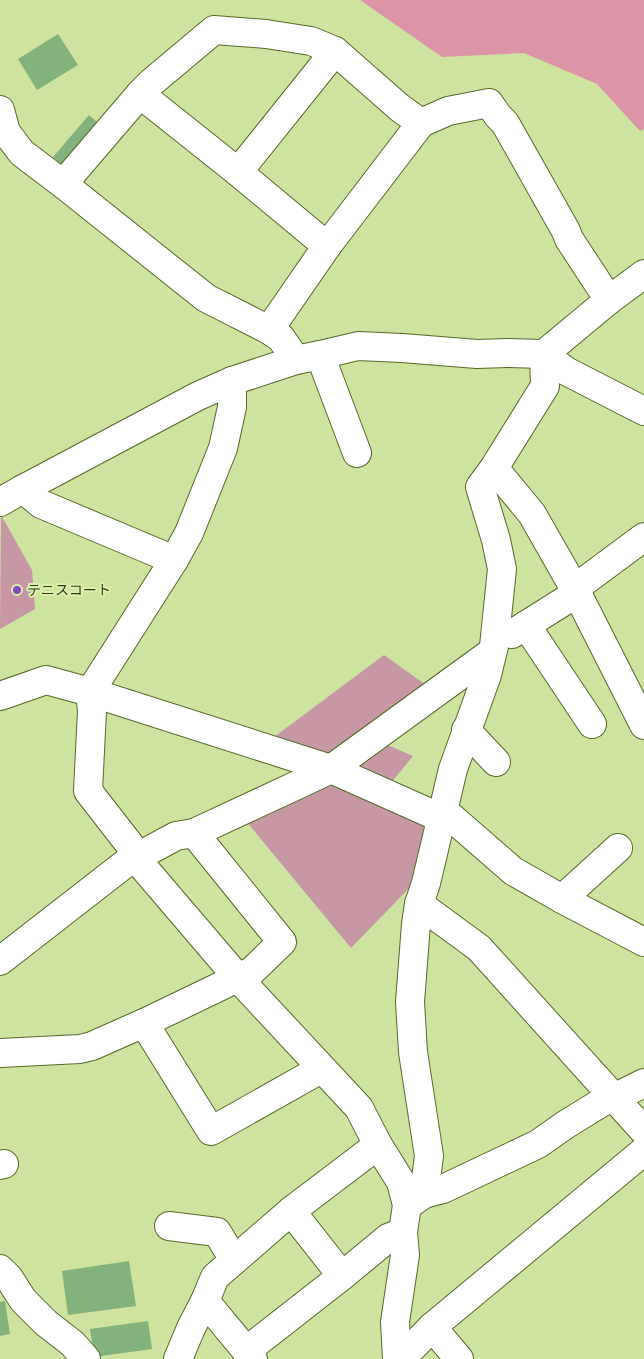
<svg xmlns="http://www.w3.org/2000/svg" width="644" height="1359" viewBox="0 0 644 1359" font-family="'Sofia Sans Condensed','Noto Sans JP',sans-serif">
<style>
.green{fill:#c798a3}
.forest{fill:#db95a7}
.building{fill:#82b37d}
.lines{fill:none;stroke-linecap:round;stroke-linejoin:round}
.minor-casing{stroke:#566827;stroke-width:30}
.minor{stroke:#fff;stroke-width:28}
.poi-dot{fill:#824ac1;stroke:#dbf0ac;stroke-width:2}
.labels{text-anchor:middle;stroke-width:4;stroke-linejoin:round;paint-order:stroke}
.poi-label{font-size:14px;fill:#31391e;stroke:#dbf0ac;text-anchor:start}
</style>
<rect width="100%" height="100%" fill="#cee39f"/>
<g class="green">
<polygon points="1,515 32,570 35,609 0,629"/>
<polygon points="384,655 433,690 335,760 266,743"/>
<polygon points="376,740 413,756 386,789 337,768"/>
<polygon points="327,776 429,821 417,880 351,948 241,815"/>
</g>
<polygon class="forest" points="360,0 644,0 644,129 640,131 597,84 524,53 442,57"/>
<g class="building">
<polygon points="58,34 78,65 37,90 18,59"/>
<polygon points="89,115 111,134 75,176 53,157"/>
<polygon points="129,1261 136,1306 68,1315 62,1271"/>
<polygon points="5,1301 10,1334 0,1336 0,1302"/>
<polygon points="148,1321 152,1349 94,1357 90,1329"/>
</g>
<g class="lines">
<g class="minor-casing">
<g id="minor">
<polyline points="140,94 238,172 327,246"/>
<polyline points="0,110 6,132 22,153 63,184 206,298 269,330 281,338 296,360"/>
<polyline points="238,172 335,51"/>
<polyline points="63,184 140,94 152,82 214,30 266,34 311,41 335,51 400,108 421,123 448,111 489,103 498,116 505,123 566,231 569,239 609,300"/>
<polyline points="269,330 327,246 421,123"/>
<polyline points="544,354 609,300 644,274"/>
<polyline points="320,355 357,453"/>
<polyline points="494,468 532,514 577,593 644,725"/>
<polyline points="23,489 41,504 174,560 90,692 92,711 88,791 130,845 144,868 238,978 359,1108 378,1145 401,1182 407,1205 403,1232 405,1255 395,1322 397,1359"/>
<polyline points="0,502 23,489 198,396 232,381 296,360 320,355 358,346 402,348 477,354 507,353 544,354 566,371 644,411"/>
<polyline points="174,560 189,533 223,448 232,407 232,381"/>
<polyline points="574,589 644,537"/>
<polyline points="526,625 592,724"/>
<polyline points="512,634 577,593"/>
<polyline points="0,696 46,680 90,692 331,769 441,818"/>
<polyline points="466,730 496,762"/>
<polyline points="443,810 513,871 562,899 644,942"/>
<polyline points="194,833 295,786 331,769 492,652"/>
<polyline points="562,899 618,848"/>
<polyline points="419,904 479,948 644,1131"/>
<polyline points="0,961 126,863 176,836 194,833 282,942 252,971 144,1023 92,1046 80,1049 0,1053"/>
<polyline points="144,1023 211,1131 321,1069"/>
<polyline points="614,1098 644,1083"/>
<polyline points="0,1165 4,1164"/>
<polyline points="424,1194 429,1156 413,1052 410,1002 416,924 419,904 426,883 453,769 487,675 494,646 502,569 496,540 480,487 494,468 545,386 544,354"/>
<polyline points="411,1203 424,1194 443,1189 538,1144 565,1125 612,1096"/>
<polyline points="291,1211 342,1276"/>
<polyline points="169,1226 217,1232 234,1260"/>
<polyline points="0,1269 9,1278 23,1300 46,1323 73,1344 86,1359"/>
<polyline points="205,1301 215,1277 291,1211 378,1145"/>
<polyline points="432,1327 459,1359"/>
<polyline points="246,1351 342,1276 388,1238 403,1232"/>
<polyline points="178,1359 191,1328 205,1301 253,1359"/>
<polyline points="401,1359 432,1327 644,1151"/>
</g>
</g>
<use href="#minor" class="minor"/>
</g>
<circle class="poi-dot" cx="17" cy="590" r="5"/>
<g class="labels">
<g class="poi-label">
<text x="27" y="595">テニスコート</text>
</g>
</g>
</svg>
